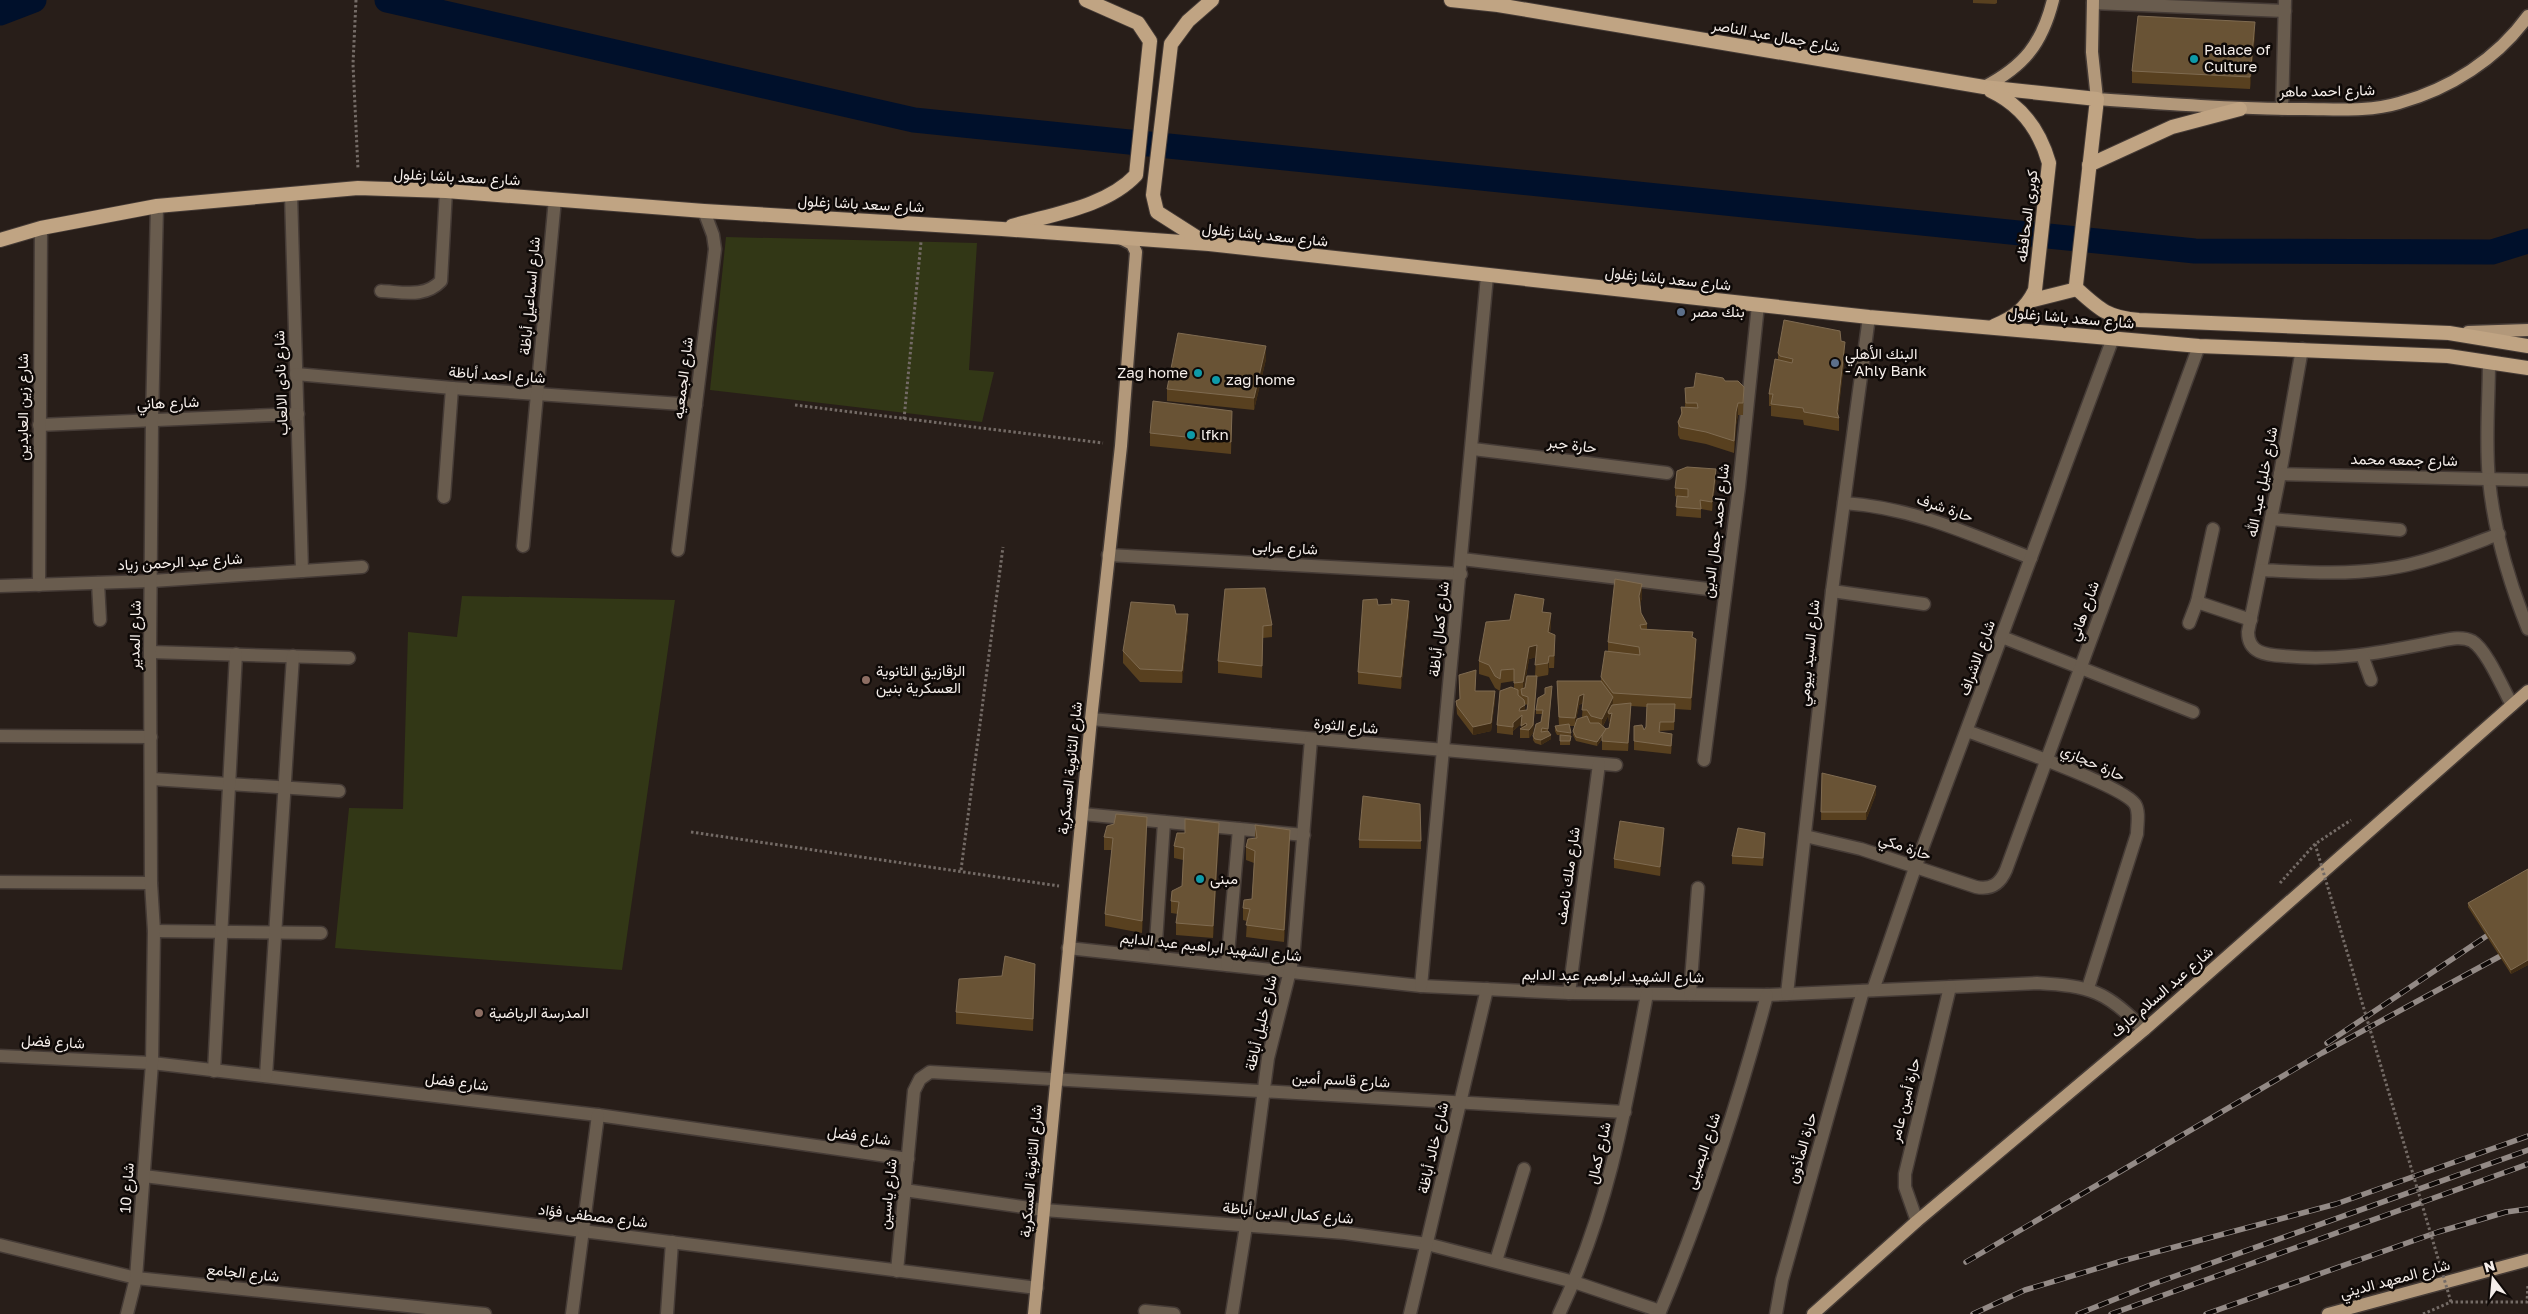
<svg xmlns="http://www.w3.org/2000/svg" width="2528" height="1314" viewBox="0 0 2528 1314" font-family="'Golos Text',Vazirmatn,sans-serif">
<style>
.green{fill:#323716}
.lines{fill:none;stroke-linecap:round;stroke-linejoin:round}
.canal{stroke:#00102b;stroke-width:25}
.service-casing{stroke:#453b36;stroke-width:15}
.minor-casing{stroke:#453b36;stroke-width:15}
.primary-casing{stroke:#453b36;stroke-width:15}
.trunk-casing{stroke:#453b36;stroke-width:16}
.path{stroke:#746b66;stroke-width:3;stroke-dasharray:2.5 2.5;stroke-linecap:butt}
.service{stroke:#695c4e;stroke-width:12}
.minor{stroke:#695c4e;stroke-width:12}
.primary{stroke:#b2987a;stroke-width:12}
.trunk{stroke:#c0a483;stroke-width:14}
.rail-casing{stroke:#938a86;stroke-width:5.5}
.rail{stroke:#0e0907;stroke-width:4;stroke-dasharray:11;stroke-linecap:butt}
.path-bridge{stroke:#746b66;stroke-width:3;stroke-dasharray:2.5 2.5;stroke-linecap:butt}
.wall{fill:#58401f;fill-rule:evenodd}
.shaded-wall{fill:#3e2b14}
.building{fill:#695335;stroke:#7f6b51}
.culture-dot{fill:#0f9aa8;stroke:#0e0907;stroke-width:2}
.service-dot{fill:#5c6f8a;stroke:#0e0907;stroke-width:2}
.education-dot{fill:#8d6e63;stroke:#0e0907;stroke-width:2}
.labels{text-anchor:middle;stroke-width:5;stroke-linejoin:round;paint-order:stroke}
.street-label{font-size:15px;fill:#f5eeea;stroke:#0e0907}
.poi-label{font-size:15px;fill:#f5eeea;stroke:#0e0907;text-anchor:start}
</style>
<rect width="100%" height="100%" fill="#281e19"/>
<g class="green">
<polygon points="726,237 977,243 969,370 994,372 982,422 710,390"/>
<polygon points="462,596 675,600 622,970 335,948 349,808 403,809 408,632 457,637"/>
</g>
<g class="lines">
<g class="canal">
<polyline points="387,0 914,120 2195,251 2492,252 2528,241"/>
<polyline points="0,13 34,0"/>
</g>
<g class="service-casing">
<g id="service">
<polyline points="2093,3 2285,11"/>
<polyline points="2282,109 2285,0"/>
<polyline points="98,583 100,620"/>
</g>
</g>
<g class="minor-casing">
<g id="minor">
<polyline points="291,194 302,571"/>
<path d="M381 291C403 292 425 298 441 281L446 191"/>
<path d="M2302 349 2280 474 2248 632C2248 653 2266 655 2283 656 2336 662 2383 652 2434 642 2446 640 2460 635 2472 641 2487 650 2503 689 2512 705"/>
<path d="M2489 362C2489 400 2485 442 2489 480 2494 530 2509 582 2528 629"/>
<polyline points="296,374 452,388 696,405"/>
<polyline points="39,425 298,414"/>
<polyline points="1473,449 1667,473"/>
<polyline points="2280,474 2528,480"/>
<polyline points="444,497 452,388"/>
<path d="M1844 503C1914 508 1967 533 2031 558"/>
<polyline points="2271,519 2400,530"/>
<polyline points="2213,529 2197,602 2251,620"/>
<polyline points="523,546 555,199"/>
<polyline points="678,550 715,249 713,235 704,211"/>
<polyline points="1108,555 1461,574"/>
<polyline points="1462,559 1724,591"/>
<path d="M2261 570C2302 572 2344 575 2385 569 2424 564 2462 548 2499 534"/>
<polyline points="39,585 41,228"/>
<polyline points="0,586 152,581 362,567"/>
<polyline points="1832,591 1924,604"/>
<polyline points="2189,623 2197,602"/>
<polyline points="2002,637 2193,712"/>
<polyline points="150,652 349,658"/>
<polyline points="2362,655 2371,680"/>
<polyline points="1091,719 1616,765"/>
<path d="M1967 731C1996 742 2121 784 2135 804 2140 812 2137 825 2137 834L2088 988"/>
<polyline points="0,736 151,737"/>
<polyline points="1704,760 1739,487 1758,305"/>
<polyline points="152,779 339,791"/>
<polyline points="1082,814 1304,835"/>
<path d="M1805 836 1861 849 1976 887C1991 890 2000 884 2006 870L2199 346"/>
<polyline points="0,882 151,883"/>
<polyline points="154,931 321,933"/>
<path d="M1068 948 1421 986 1569 993 1767 995 2037 983C2090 986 2107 991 2144 1030"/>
<polyline points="1155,957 1164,822"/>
<polyline points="1227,965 1239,829"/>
<polyline points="1421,986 1487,276"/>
<polyline points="1873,990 1915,868 2113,338"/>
<polyline points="1569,993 1599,764"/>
<polyline points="1690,994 1698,888"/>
<polyline points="1787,994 1832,591 1869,317"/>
<polyline points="0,1056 152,1063 598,1115 908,1159"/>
<polyline points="214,1071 236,654"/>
<polyline points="266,1076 293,656"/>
<polyline points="144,1176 1037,1288"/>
<polyline points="904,1190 1044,1210 1345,1233 1427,1244 1574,1282 1660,1311"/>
<polyline points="1917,1221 1905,1187 1905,1174 1950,987"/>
<polyline points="0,1245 136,1278 485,1314"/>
<polyline points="1496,1261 1524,1169"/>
<polyline points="897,1271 914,1091 920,1079 930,1072 1625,1112"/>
<polyline points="1145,1311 1174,1314"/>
<polyline points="127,1314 136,1278 152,1063 154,931 151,883 150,652 152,420 157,206"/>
<polyline points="572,1314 598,1115"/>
<polyline points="667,1314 672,1242"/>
<polyline points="1232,1314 1246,1226 1268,1058 1290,971 1294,948 1311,739"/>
<polyline points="1410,1314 1487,989"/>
<path d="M1559 1314C1609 1209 1626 1107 1647 994"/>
<path d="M1659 1314C1703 1210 1738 1104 1767 995"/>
<polyline points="1776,1314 1782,1280 1863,991"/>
</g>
</g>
<g class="primary-casing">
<g id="primary">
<path d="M2093 0 2092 52 2097 99C2166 104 2235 109 2305 109 2336 109 2369 112 2399 103 2450 89 2497 59 2528 16"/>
<path d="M1984 87C2024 66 2042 44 2053 0"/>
<polyline points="2468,332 2528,330"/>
<polyline points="1034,1314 1091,719 1121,446 1136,252 1132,244 1118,237"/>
<polyline points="1813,1314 1917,1221 2144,1030 2528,691"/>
<polyline points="2328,1314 2528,1260"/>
</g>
</g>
<g class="trunk-casing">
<g id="trunk">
<path d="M1451 0 1498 5 1984 87 2097 99 2076 285 2077 289C2099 309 2108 318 2139 320L2449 333 2528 346"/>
<path d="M1991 91C2023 106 2040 131 2049 163L2035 290C2026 309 2013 318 1994 326"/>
<polyline points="2089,165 2172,127 2240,109"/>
<path d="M1012 226C1052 214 1106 207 1136 175L1150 41 1138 23 1086 0"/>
<polyline points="0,240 41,228 157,206 358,188 446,191 704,211 1002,229 1209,244 1869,317 2199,346 2448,356 2528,368"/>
<polyline points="1204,242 1157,212 1153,195 1171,44 1188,21 1212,0"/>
<polyline points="2029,301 2077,289"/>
</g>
</g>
<g class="path">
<polyline points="356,0 353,64 358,169"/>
<polyline points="795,405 1103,443"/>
<polyline points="904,419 921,242"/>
<polyline points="691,832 1059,886"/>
<polyline points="961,870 1003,547"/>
<polyline points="2280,883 2315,844 2351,820"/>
<polyline points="2423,1314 2451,1302 2527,1302 2528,1284"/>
</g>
<use href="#service" class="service"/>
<use href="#minor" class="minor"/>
<use href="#primary" class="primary"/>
<use href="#trunk" class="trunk"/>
<g class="rail-casing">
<g id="rail">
<polyline points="2327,1043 2497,929"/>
<polyline points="1966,1262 2322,1053 2528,941"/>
<polyline points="1973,1314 2025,1290 2122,1261 2336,1204 2528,1136"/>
<polyline points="2078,1314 2153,1284 2528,1150"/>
<polyline points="2111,1314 2528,1164"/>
<polyline points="2206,1314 2438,1232 2506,1212 2528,1209"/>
</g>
</g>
<use href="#rail" class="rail"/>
<polyline class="path-bridge" points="2315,844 2451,1302"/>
</g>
<g class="wall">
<polygon points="1973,0 1997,0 1997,3 1995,4 1973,3"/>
<polygon points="2255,34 2250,89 2132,83 2132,71"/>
<polygon points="1841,341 1845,354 1838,415 1839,418 1839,431 1804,425 1803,420 1771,416 1771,406 1769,406 1769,394 1778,360 1778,353"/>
<polygon points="1266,359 1254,410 1167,401 1167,389"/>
<polygon points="1725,381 1744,387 1743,415 1738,415 1736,425 1734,453 1706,444 1680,439 1678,435 1678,422 1681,416 1681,407 1685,407 1685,388 1694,387"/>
<polygon points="1232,411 1231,454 1150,446 1150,433"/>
<polygon points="1716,477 1712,511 1701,509 1701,518 1676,516 1677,497 1675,496 1675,488"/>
<polygon points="1225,589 1272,625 1272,637 1263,638 1262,678 1218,673 1218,661"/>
<path d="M1642 597 1640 605 1641 613 1647 624V629L1693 637 1696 651 1691 710 1675 709 1674 730 1660 731V732L1672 743 1671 754 1634 750V726L1644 730 1646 727 1647 707 1631 706 1628 751 1602 750V739L1597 746 1576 741 1573 735 1575 726H1570L1571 733 1570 745H1560V735H1557L1555 731V726H1559L1557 689 1601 681V677L1608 651V642ZM1583 703 1582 717 1575 725 1579 705ZM1608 716 1609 722H1610L1609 728 1606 729 1603 726Z"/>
<polygon points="1391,599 1409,613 1401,689 1358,684 1358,672 1391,604"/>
<path d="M1544 612 1551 625 1550 633 1555 647 1554 668H1549L1548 675 1537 677 1533 733 1529 738H1520V729L1521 728V724L1513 731V735L1497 733V725L1514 689V681L1501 683 1500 691 1495 688 1489 677 1479 674V661L1510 620ZM1536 657 1535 676 1524 688 1529 659ZM1525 704 1528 705 1527 710H1525Z"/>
<polygon points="1176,614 1188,627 1182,683 1140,682 1123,663 1123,651"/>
<polygon points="1459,675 1476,678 1475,691 1495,700 1491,731 1473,735 1457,714 1456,701 1460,699"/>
<polygon points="1552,690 1548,731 1551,739 1541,745 1535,743 1533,740 1533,736 1541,722 1542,714 1536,714 1536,710"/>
<polygon points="1822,773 1876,794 1866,820 1821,820"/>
<polygon points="1420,804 1421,849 1359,848 1359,840"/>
<polygon points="1114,824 1147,829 1142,933 1105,926 1105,914 1112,850 1104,850 1104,837"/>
<polygon points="1255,825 1290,842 1284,942 1246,937 1247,921 1243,920 1243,908 1252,899 1254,863 1246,860 1246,847 1255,838"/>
<polygon points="1219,835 1213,938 1176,935 1176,923 1178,914 1171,913 1171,901 1182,886 1183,860 1174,858 1174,846"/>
<polygon points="1664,836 1660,876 1614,868 1614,859"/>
<polygon points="1765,841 1763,866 1732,864 1732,856"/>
<polygon points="2528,869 2528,965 2511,974 2468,907 2468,903"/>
<polygon points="1035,964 1033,1031 956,1024 956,1012 1002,976"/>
</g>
<g class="shaded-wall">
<polygon points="2255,22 2255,34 2250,89 2250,77"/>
<polygon points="1845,342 1845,354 1837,418 1837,412"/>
<polygon points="1266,346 1266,359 1254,410 1254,398"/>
<polygon points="1738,403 1738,415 1736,425 1734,453 1736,412"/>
<polygon points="1716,469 1716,477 1712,511 1712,502"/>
<polygon points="1642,584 1642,597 1639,609 1639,596"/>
<polygon points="1409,601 1409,613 1401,689 1401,677"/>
<polygon points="1551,613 1551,625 1548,644 1548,632"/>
<polygon points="1188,614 1188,627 1182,683 1182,671"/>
<polygon points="1555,635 1555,647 1554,668 1554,656"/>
<polygon points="1696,639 1696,651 1691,710 1691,698"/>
<polygon points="1537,645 1537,657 1529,659 1523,694 1523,682 1529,647"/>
<polygon points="1549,656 1549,668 1548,675 1548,663"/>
<polygon points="1537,676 1533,733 1529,738 1529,730"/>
<polygon points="1495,691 1495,700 1491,731 1473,735 1473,727"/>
<polygon points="1584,694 1584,702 1579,705 1575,726 1575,718 1579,696"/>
<polygon points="1613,697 1612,721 1609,722 1608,712 1608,716 1602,727 1602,719"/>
<polygon points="1631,703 1631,711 1628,751 1628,743"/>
<polygon points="1525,705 1525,713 1522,715 1522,723 1513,731 1513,735 1513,723 1520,708"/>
<polygon points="1526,723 1526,730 1521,729 1521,726"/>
<polygon points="1606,729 1602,739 1597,746 1597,742"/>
<polygon points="1672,734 1672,743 1671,754 1671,746"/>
<polygon points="1551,735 1551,739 1541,745 1541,740"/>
<polygon points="1876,786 1876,794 1866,820 1866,812"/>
<polygon points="1147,817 1147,829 1142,933 1142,921"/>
<polygon points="1219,823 1219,835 1213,938 1213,926"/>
<polygon points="1664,828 1664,836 1660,876 1660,867"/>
<polygon points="1290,830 1290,842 1284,942 1284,930"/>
<polygon points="2528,960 2528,965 2511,974 2511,970"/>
</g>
<g class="building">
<polygon points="2138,16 2255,22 2250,77 2132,71"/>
<polygon points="1784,320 1840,331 1841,341 1845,342 1837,412 1839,418 1804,412 1803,408 1771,404 1773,394 1769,394 1775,359 1792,363 1793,359 1780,356 1778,353"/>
<polygon points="1178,333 1266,346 1254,398 1167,389"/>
<polygon points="1696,373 1723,378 1725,381 1738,381 1744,387 1743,403 1738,403 1736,412 1734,441 1706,432 1680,427 1678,422 1682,413 1681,407 1698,408 1697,403 1686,403 1685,388 1694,387"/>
<polygon points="1153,401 1232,411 1231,442 1150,433"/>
<polygon points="1687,467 1716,469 1712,502 1700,500 1701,509 1676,507 1677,496 1688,497 1688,489 1675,488 1677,471"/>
<polygon points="1615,579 1642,584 1639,596 1641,613 1647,624 1640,625 1641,629 1693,632 1692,637 1696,639 1691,698 1613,693 1601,677 1605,651 1640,655 1639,647 1608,642"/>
<polygon points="1265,588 1272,625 1263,626 1262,666 1218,661 1225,589"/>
<polygon points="1515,594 1544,599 1542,612 1551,613 1548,632 1555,635 1554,656 1549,656 1548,663 1535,665 1537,645 1529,647 1523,682 1514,683 1514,669 1501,670 1500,679 1495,676 1489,665 1479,661 1486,622 1510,620"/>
<polygon points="1377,599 1378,605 1392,604 1391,599 1409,601 1401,677 1358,672 1363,600"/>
<polygon points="1131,602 1174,605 1176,614 1188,614 1182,671 1140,669 1123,651"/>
<polygon points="1476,670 1475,691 1495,691 1491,723 1473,727 1457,706 1456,701 1460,699 1459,675"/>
<polygon points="1527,676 1537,676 1533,725 1529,730 1520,729 1527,725 1526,723 1521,726 1522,715 1513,723 1513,727 1497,725 1500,691 1511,687 1518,690 1518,695 1524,700 1525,705 1520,708 1519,711 1527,710 1528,703 1528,697 1522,695 1521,689 1525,688"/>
<polygon points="1557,681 1601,681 1613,697 1602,719 1591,716 1587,710 1582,710 1584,694 1579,696 1575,718 1559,717"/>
<polygon points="1552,686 1548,729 1542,728 1541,732 1548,731 1551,735 1541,740 1535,739 1533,736 1536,724 1541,722 1543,710 1536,710 1538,698 1545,694 1545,688"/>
<polygon points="1631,703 1628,743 1602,741 1602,735 1605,729 1609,728 1612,713 1609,714 1608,712 1612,705"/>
<polygon points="1647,704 1675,704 1674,722 1660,722 1659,732 1672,734 1671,746 1634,741 1634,726 1642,725 1644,730 1646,727"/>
<polygon points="1587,716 1590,723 1599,723 1606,729 1597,742 1576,737 1573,731 1577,719"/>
<polygon points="1569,724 1571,733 1557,731 1555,726"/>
<polygon points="1560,735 1571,736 1570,741 1560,741"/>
<polygon points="1822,773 1876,786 1866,812 1821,812"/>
<polygon points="1363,796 1420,804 1421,841 1359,840"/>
<polygon points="1116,814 1147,817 1142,921 1105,914 1113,838 1104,837 1107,826 1114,824"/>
<polygon points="1185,819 1219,823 1213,926 1176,923 1179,902 1171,901 1172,891 1182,886 1184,848 1174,846 1177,833 1185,833"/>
<polygon points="1620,821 1664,828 1660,867 1614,859"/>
<polygon points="1255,825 1290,830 1284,930 1246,925 1250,909 1243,908 1244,900 1252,899 1255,851 1246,847 1248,839 1257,838"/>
<polygon points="1738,828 1765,833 1763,858 1732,856"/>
<polygon points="2528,869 2528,960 2511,970 2468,903"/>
<polygon points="1005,956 1035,964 1033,1019 956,1012 959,979 1002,976"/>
</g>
<g class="culture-dot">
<circle cx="2194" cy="59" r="5"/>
<circle cx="1198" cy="373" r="5"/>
<circle cx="1216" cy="380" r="5"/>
<circle cx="1191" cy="435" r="5"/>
<circle cx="1200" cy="879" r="5"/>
</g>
<g class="service-dot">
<circle cx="1681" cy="312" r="5"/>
<circle cx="1835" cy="363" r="5"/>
</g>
<g class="education-dot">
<circle cx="866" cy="680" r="5"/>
<circle cx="479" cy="1013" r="5"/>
</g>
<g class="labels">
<g class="street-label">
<text transform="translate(1776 36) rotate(10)" y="5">شارع جمال عبد الناصر</text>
<text transform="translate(2327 91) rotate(-1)" y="5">شارع احمد ماهر</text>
<text transform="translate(457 177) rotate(3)" y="5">شارع سعد باشا زغلول</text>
<text transform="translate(861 204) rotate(3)" y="5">شارع سعد باشا زغلول</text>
<text transform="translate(2027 216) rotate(-83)" y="5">كوبرى المحافظه</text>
<text transform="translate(1265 235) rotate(6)" y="5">شارع سعد باشا زغلول</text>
<text transform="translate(1668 279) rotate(6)" y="5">شارع سعد باشا زغلول</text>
<text transform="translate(530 296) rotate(-85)" y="5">شارع اسماعيل أباظة</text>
<text transform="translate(2071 318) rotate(5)" y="5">شارع سعد باشا زغلول</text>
<text transform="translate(497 375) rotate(4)" y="5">شارع احمد أباظة</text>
<text transform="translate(683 378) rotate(-83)" y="5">شارع الجمعيه</text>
<text transform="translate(281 383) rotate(-92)" y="5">شارع نادى الالعاب</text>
<text transform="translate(168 403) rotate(-2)" y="5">شارع هاني</text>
<text transform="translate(23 407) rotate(-90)" y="5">شارع زين العابدين</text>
<text transform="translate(1572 445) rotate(7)" y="5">حارة جبر</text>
<text transform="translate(2404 460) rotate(1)" y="5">شارع جمعه محمد</text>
<text transform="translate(2262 482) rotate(-79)" y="5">شارع خليل عبد الله</text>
<text transform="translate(1945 508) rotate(19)" y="5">حارة شرف</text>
<text transform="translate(1716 531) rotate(-83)" y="5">شارع احمد جمال الدين</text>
<text transform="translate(1285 548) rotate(3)" y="5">شارع عرابى</text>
<text transform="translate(180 562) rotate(-3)" y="5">شارع عبد الرحمن زياد</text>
<text transform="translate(2084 611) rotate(-70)" y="5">شارع هاني</text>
<text transform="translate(1439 629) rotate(-84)" y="5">شارع كمال أباظة</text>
<text transform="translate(135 635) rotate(-89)" y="5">شارع المدير</text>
<text transform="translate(1809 653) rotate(-84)" y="5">شارع السيد بيومي</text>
<text transform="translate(1977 658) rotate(-70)" y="5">شارع الاشراف</text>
<text transform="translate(1346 726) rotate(5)" y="5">شارع الثورة</text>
<text transform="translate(2093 763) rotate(24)" y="5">حارة حجازي</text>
<text transform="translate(1070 768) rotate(-84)" y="5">شارع الثانوية العسكرية</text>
<text transform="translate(1905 847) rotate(19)" y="5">حارة مكي</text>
<text transform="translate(1568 876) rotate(-82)" y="5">شارع ملك ناصف</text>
<text transform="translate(1211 947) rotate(6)" y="5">شارع الشهيد ابراهيم عبد الدايم</text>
<text transform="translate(1613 976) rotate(1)" y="5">شارع الشهيد ابراهيم عبد الدايم</text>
<text transform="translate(2162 992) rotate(-41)" y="5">شارع عبد السلام عارف</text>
<text transform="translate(1261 1023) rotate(-77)" y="5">شارع خليل أباظة</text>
<text transform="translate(53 1042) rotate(3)" y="5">شارع فضل</text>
<text transform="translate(1341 1080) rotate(3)" y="5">شارع قاسم أمين</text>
<text transform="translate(457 1082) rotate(7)" y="5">شارع فضل</text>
<text transform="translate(1905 1100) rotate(-76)" y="5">حارة أمين عامر</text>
<text transform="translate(859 1136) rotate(8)" y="5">شارع فضل</text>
<text transform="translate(1433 1148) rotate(-77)" y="5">شارع خالد أباظة</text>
<text transform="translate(1802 1148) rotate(-74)" y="5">حارة المأذون</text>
<text transform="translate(1703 1151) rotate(-71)" y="5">شارع البصيلى</text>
<text transform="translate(1599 1153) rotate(-77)" y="5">شارع كمال</text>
<text transform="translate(1031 1171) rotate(-85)" y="5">شارع الثانوية العسكرية</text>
<text transform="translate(127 1188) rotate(-86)" y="5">شارع 10</text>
<text transform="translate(888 1194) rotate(-84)" y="5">شارع ياسين</text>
<text transform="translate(1288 1213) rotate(5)" y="5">شارع كمال الدين أباظة</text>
<text transform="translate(593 1216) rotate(7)" y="5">شارع مصطفى فؤاد</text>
<text transform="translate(243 1273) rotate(6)" y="5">شارع الجامع</text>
<text transform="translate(2395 1279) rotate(-15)" y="5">شارع المعهد الديني</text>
</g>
<g class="poi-label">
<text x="2204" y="55">Palace of<tspan x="2204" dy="17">Culture</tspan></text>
<text x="1691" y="317">بنك مصر</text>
<text x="1845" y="359">البنك الأهلي<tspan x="1845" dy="17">- Ahly Bank</tspan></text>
<text x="1188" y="378" text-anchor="end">Zag home</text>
<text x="1226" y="385">zag home</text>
<text x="1201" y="440">lfkn</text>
<text x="876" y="676">الزقازيق الثانوية<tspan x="876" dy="17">العسكرية بنين</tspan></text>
<text x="1210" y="884">مبنى</text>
<text x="489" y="1018">المدرسة الرياضية</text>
</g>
</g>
<g transform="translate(2493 1279) rotate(344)" stroke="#0e0907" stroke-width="4" paint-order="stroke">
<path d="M0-4L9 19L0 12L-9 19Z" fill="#f5eeea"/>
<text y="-8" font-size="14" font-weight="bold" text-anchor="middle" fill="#f5eeea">N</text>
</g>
</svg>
